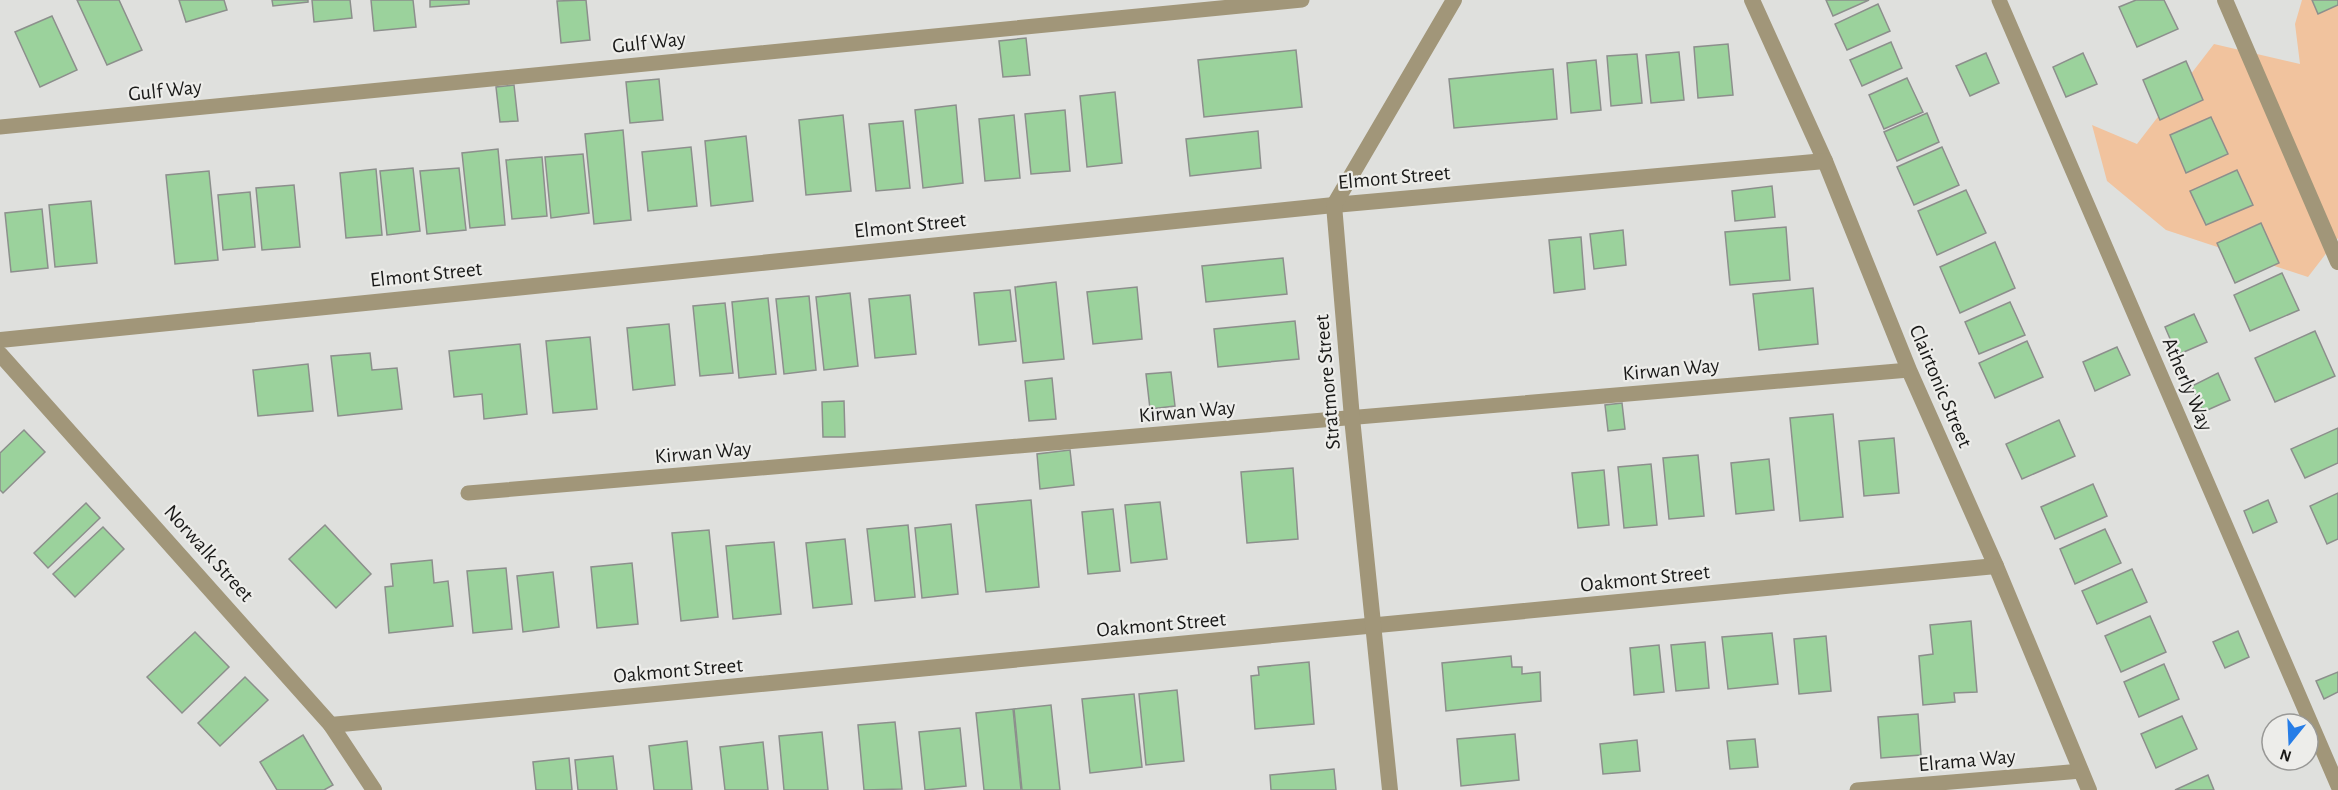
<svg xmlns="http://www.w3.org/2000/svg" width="2338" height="790" viewBox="0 0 2338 790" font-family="'Alegreya Sans',sans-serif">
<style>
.green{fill:#f1c39e}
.building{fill:#9bd29c;stroke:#8c8f8c;stroke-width:1.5}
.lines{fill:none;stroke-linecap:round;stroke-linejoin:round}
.service{stroke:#a19679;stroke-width:15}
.minor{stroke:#a19679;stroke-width:16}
.labels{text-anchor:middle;stroke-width:4.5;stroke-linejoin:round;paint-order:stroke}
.street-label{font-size:21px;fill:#191918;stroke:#ededea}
</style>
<rect width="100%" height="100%" fill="#dfe0dd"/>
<polygon class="green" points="2302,0 2338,0 2338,238 2308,277 2166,230 2107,181 2092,125 2137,144 2214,44 2300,64 2295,24"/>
<g class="building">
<polygon points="77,0 119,0 142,50 107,65"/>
<polygon points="179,0 224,0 227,10 186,22"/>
<polygon points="272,0 308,0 308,2 273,6"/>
<polygon points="312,0 350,0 352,18 314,22"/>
<polygon points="371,0 413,0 416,27 374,31"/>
<polygon points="430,0 469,0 469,4 430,7"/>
<polygon points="586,0 590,40 561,43 557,1"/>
<polygon points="1826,0 1869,0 1833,16"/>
<polygon points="2136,0 2164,0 2178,29 2137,47 2119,7"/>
<polygon points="2312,0 2338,0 2338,5 2318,14"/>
<polygon points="1878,4 1890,31 1847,50 1835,24"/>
<polygon points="52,16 77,70 40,87 15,32"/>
<polygon points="1026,38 1030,75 1003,77 999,41"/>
<polygon points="1891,42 1902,68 1862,86 1850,60"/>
<polygon points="1728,44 1733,95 1698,98 1694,47"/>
<polygon points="1296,50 1302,107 1204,117 1198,60"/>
<polygon points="1679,52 1684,100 1651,103 1646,55"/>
<polygon points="1986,53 1999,83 1970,96 1956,66"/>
<polygon points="2083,53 2097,84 2066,97 2053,67"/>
<polygon points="1637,54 1642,103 1611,106 1607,56"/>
<polygon points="1596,60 1601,110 1571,113 1567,63"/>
<polygon points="2186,61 2203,100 2160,120 2143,80"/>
<polygon points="1553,69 1557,119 1454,128 1449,79"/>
<polygon points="1907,78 1923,112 1884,129 1869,95"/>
<polygon points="659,79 663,120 630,123 626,82"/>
<polygon points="514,85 518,121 500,122 496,87"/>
<polygon points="1115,92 1122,163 1087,167 1080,96"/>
<polygon points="956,105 963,183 923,188 915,110"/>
<polygon points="1065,110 1070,171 1031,174 1025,114"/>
<polygon points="1927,113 1939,142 1897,161 1884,132"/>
<polygon points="843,115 851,191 806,195 799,120"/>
<polygon points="1014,115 1020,178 985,181 979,119"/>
<polygon points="2211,117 2228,154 2186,173 2170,135"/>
<polygon points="903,121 910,188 876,191 869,124"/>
<polygon points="623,130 631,220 594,224 585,134"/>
<polygon points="1258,131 1261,168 1190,176 1186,139"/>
<polygon points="746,136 753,201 711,206 705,141"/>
<polygon points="691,147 697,206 648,211 642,152"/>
<polygon points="1942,147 1959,185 1914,205 1897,167"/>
<polygon points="498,149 505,225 470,228 462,153"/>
<polygon points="583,154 589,213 551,218 545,157"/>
<polygon points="542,157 547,216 512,219 506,160"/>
<polygon points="413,168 420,231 387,235 380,171"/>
<polygon points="459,168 466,230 427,234 420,171"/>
<polygon points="376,169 382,235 346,238 340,173"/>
<polygon points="2237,170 2253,205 2206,225 2190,191"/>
<polygon points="209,171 218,260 175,264 166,175"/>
<polygon points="294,185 300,247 262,250 256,188"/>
<polygon points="1772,186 1775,217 1735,221 1732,191"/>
<polygon points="1966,190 1986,233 1937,255 1918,211"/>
<polygon points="250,192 255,247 223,250 218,195"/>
<polygon points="91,201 97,263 55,267 49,205"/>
<polygon points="42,209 48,268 11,272 5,213"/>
<polygon points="2261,223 2279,263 2235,283 2217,243"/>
<polygon points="1786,227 1790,280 1730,285 1725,232"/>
<polygon points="1623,230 1626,265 1594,269 1590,234"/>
<polygon points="1581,237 1585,289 1554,293 1549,240"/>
<polygon points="1995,242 2015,288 1960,313 1940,267"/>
<polygon points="1283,258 1287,294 1206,302 1202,266"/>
<polygon points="2282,273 2299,310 2250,331 2234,295"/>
<polygon points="1056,282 1064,359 1023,363 1015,287"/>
<polygon points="1137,287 1142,339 1093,344 1087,292"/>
<polygon points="1813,288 1818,344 1759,350 1753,294"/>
<polygon points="1010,290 1016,341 979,345 974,293"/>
<polygon points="850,293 858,366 824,370 816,297"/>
<polygon points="910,295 916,354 875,358 869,299"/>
<polygon points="809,296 816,370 784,374 776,299"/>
<polygon points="768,298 776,374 739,378 732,302"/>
<polygon points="2010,302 2025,335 1979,354 1965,322"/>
<polygon points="725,303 733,373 700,376 693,306"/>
<polygon points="2194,314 2207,342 2177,355 2165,327"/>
<polygon points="1295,321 1299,359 1218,367 1214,329"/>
<polygon points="669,324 675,385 633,390 627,328"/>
<polygon points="2315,331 2335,376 2275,402 2255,358"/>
<polygon points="590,337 597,409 553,413 546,341"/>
<polygon points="2027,341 2043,377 1995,398 1979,363"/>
<polygon points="520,344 527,414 484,419 482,394 454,397 449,351"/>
<polygon points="2117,347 2130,375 2095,391 2083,362"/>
<polygon points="370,353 372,370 397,368 402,409 338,416 331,356"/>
<polygon points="308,364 313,411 258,416 253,370"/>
<polygon points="1171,372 1175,406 1150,409 1146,374"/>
<polygon points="2218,373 2230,400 2203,412 2192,386"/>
<polygon points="1052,378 1056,419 1029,421 1025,381"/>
<polygon points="844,401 845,437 823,437 822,402"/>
<polygon points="1622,403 1625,429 1608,431 1605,405"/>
<polygon points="1833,414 1843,517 1800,521 1790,418"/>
<polygon points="2059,420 2075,456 2022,479 2006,444"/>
<polygon points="2338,428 2338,463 2305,478 2291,449"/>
<polygon points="24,430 45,452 3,493 0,490 0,453"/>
<polygon points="1894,438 1899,493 1864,496 1859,441"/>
<polygon points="1070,450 1074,485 1040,489 1037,454"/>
<polygon points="1698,455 1704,516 1669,519 1663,458"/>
<polygon points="1769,459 1774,510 1736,514 1731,463"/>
<polygon points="1651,464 1657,525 1624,528 1618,467"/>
<polygon points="1293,468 1298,539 1247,543 1241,472"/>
<polygon points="1604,470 1609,525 1578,528 1572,473"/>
<polygon points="2093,484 2107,516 2055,539 2041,507"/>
<polygon points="2338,493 2338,539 2327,544 2310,506"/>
<polygon points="1031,500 1039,587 986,592 976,505"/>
<polygon points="2268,500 2277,522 2253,533 2244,511"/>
<polygon points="1160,502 1167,559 1131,563 1125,505"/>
<polygon points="86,503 100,518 48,568 34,553"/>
<polygon points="1113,509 1120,571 1088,574 1082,512"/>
<polygon points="951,524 958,594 922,598 915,528"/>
<polygon points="325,525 371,574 336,608 289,559"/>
<polygon points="908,525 915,597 875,601 867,529"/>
<polygon points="103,527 124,549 75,597 53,574"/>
<polygon points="2105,529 2121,563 2075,584 2060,549"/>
<polygon points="709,530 718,617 681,621 672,533"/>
<polygon points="845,539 852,604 813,608 806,543"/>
<polygon points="774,542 781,614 733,619 726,546"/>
<polygon points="432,560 434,583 448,581 453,626 389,633 385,587 393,586 391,564"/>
<polygon points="632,563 638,624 597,628 591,567"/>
<polygon points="506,568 512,629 473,633 467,571"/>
<polygon points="2132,569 2147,602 2097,624 2082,591"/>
<polygon points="553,572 559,627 523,632 517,576"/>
<polygon points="2150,616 2166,652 2121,672 2105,636"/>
<polygon points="1971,621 1977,692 1954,693 1955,702 1923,705 1919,656 1933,654 1930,625"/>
<polygon points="2238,631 2249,657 2225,668 2213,642"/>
<polygon points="195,632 229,667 182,713 147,677"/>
<polygon points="1772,633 1778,684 1728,689 1722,637"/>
<polygon points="1826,636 1831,691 1799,694 1794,639"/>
<polygon points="1705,642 1709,688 1676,691 1671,645"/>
<polygon points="1659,645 1664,692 1634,695 1630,648"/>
<polygon points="1511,656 1512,667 1522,667 1522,674 1540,672 1541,701 1446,711 1442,663"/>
<polygon points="1309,662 1314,724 1255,729 1251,676 1259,675 1258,667"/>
<polygon points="2164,664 2179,699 2139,717 2124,682"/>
<polygon points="2338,672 2338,692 2324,699 2316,681"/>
<polygon points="245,677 268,700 220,746 198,723"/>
<polygon points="1177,690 1184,761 1146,765 1139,694"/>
<polygon points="1134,694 1142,767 1090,773 1082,699"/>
<polygon points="1051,705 1060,790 1022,790 1014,709"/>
<polygon points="1013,709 1021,790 984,790 976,713"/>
<polygon points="1918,714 1921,755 1881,758 1878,717"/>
<polygon points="2182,716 2197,749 2156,768 2141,734"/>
<polygon points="895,722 902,789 864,790 858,725"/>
<polygon points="960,728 966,786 925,790 919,732"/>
<polygon points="822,732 828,790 784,790 779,736"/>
<polygon points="1515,734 1519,780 1461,786 1457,739"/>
<polygon points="303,735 333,785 324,790 277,790 260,762"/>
<polygon points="1755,739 1758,767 1730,769 1727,741"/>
<polygon points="1637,740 1640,771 1603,774 1600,744"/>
<polygon points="687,741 692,790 654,790 649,746"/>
<polygon points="763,742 768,790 725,790 720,747"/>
<polygon points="613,756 617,790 578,790 575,760"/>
<polygon points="569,758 572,790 536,790 533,762"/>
<polygon points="1334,769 1336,790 1271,790 1270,775"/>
<polygon points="2208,775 2214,790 2175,790"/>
</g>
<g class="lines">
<g class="service">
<polyline points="1999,0 2338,786"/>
<polyline points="0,127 1302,0"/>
<polyline points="468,493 1909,370"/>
<polyline points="1857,790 2081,771"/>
</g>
<g class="minor">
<polyline points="1752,0 1825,161 1909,370 1996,566 2089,790"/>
<polyline points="2225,0 2338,262"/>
<polyline points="0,340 1334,205 1825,161"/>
<polyline points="0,354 331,725 374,790"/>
<polyline points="331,725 1996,566"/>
<polyline points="1390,790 1352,418 1334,205 1454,0"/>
</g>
</g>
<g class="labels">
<g class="street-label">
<text transform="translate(649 42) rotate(-6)" y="7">Gulf Way</text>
<text transform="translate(165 90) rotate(-6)" y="7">Gulf Way</text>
<text transform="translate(1394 177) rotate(-5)" y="7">Elmont Street</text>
<text transform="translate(910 225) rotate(-6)" y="7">Elmont Street</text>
<text transform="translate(426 274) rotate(-6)" y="7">Elmont Street</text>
<text transform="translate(1671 369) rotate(-5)" y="7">Kirwan Way</text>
<text transform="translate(1327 382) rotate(-95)" y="7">Stratmore Street</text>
<text transform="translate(2188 384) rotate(67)" y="7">Atherly Way</text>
<text transform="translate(1941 386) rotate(67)" y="7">Clairtonic Street</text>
<text transform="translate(1187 411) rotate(-5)" y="7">Kirwan Way</text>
<text transform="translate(703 452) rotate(-5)" y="7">Kirwan Way</text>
<text transform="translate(209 553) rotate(48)" y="7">Norwalk Street</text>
<text transform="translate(1645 578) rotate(-6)" y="7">Oakmont Street</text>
<text transform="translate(1161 624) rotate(-5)" y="7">Oakmont Street</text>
<text transform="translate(678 670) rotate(-5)" y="7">Oakmont Street</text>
<text transform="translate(1967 760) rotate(-5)" y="7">Elrama Way</text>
</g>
</g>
<g transform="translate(2290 742) rotate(198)"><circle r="28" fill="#ededea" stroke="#989896" stroke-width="1.5"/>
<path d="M0-4.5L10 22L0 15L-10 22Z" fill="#267de7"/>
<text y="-9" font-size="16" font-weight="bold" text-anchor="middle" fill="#191918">N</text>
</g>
</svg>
